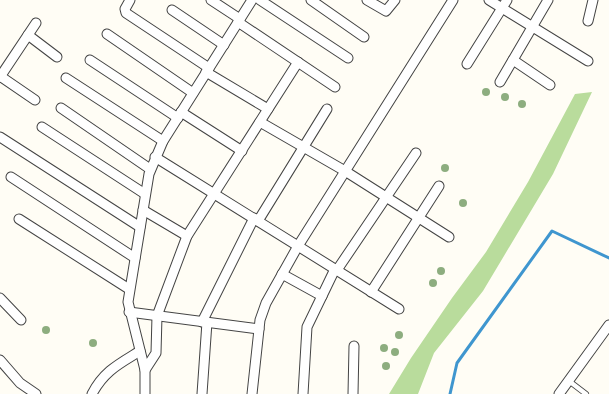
<svg xmlns="http://www.w3.org/2000/svg" width="609" height="394" viewBox="0 0 609 394" font-family="'Source Serif 4',serif">
<style>
.forest{fill:#b9dc9c}
.lines{fill:none;stroke-linecap:round;stroke-linejoin:round}
.stream{stroke:#3f96cf;stroke-width:3}
.lane-casing{stroke:#444;stroke-width:6}
.street-casing{stroke:#444;stroke-width:11}
.lane{stroke:#fff;stroke-width:4.5}
.street{stroke:#fff;stroke-width:9}
.tree{fill:#8dad7f}
</style>
<rect width="100%" height="100%" fill="#fffdf5"/>
<polygon class="forest" points="592,92 553,174 483,291 434,353 418,394 389,394 411,358 452,298 486,252 528,182 575,94"/>
<g class="lines">
<polyline class="stream" points="450,394 457,363 552,231 609,258"/>
<g class="lane-casing">
<polyline id="lane" points="569,381 586,394"/>
</g>
<g class="street-casing">
<g id="street">
<polyline points="130,0 125,9 126,13 209,68"/>
<polyline points="211,0 240,19"/>
<polyline points="260,0 348,58"/>
<polyline points="311,0 364,37"/>
<polyline points="367,0 386,11 395,0"/>
<polyline points="489,0 588,61"/>
<polyline points="172,10 224,45"/>
<polyline points="588,21 593,0"/>
<polyline points="238,22 335,87"/>
<polyline points="107,34 193,93"/>
<polyline points="28,35 57,57"/>
<polyline points="90,60 178,118"/>
<polyline points="513,60 550,85"/>
<polyline points="467,64 507,0"/>
<polyline points="206,72 268,109"/>
<polyline points="0,76 35,100"/>
<polyline points="0,77 36,23"/>
<polyline points="66,78 163,141"/>
<polyline points="500,82 548,0"/>
<polyline points="61,108 150,169"/>
<polyline points="181,112 242,151"/>
<polyline points="260,122 345,171 449,237"/>
<polyline points="42,127 145,194"/>
<polyline points="0,137 140,227"/>
<polyline points="155,157 399,309"/>
<polyline points="11,177 135,258"/>
<polyline points="143,210 187,236"/>
<polyline points="19,219 129,289"/>
<polyline points="258,221 327,109"/>
<polyline points="337,270 416,153"/>
<polyline points="282,274 322,296"/>
<polyline points="371,292 439,186"/>
<polyline points="0,298 21,320"/>
<polyline points="129,312 259,329"/>
<polyline points="202,322 254,218"/>
<polyline points="0,360 20,383 36,394"/>
<polyline points="145,370 156,353 157,316 187,236 298,62"/>
<path d="M92 394C104 371 119 364 140 351"/>
<polyline points="145,394 145,370 128,302 149,174 163,141 252,0"/>
<polyline points="202,394 207,322"/>
<polyline points="252,394 260,320 266,303 298,246 453,0"/>
<polyline points="303,394 307,327 335,269"/>
<polyline points="353,394 354,346"/>
<polyline points="559,394 609,325"/>
</g>
</g>
<use href="#lane" class="lane"/>
<use href="#street" class="street"/>
</g>
<g class="tree">
<circle cx="486" cy="92" r="4"/>
<circle cx="505" cy="97" r="4"/>
<circle cx="522" cy="104" r="4"/>
<circle cx="445" cy="168" r="4"/>
<circle cx="463" cy="203" r="4"/>
<circle cx="441" cy="271" r="4"/>
<circle cx="433" cy="283" r="4"/>
<circle cx="46" cy="330" r="4"/>
<circle cx="399" cy="335" r="4"/>
<circle cx="93" cy="343" r="4"/>
<circle cx="384" cy="348" r="4"/>
<circle cx="395" cy="352" r="4"/>
<circle cx="386" cy="366" r="4"/>
</g>
</svg>
